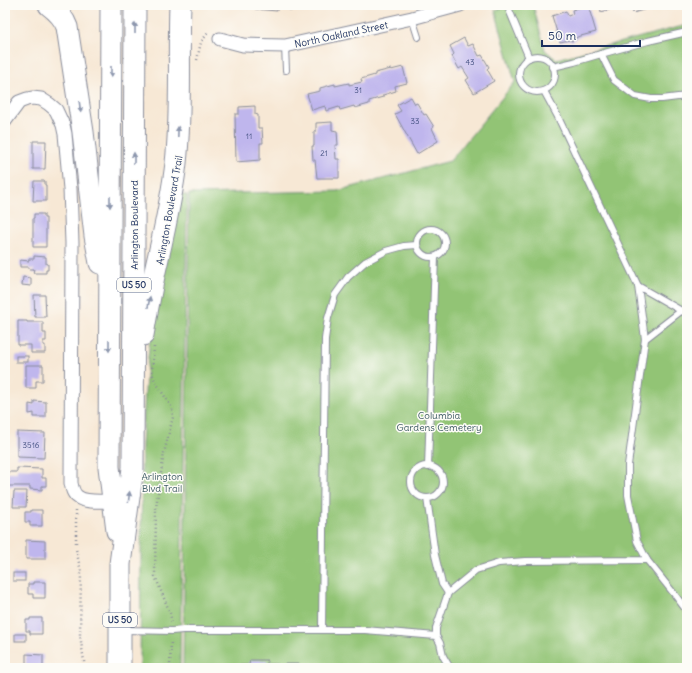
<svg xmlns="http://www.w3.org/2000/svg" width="692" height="673" viewBox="0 0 692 673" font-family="Delius,sans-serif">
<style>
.green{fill:#92c474;stroke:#567a69}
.building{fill:#bfb6ed}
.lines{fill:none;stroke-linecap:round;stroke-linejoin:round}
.service-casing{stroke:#898c9a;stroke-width:8}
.minor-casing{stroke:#898c9a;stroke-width:15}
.trunk-casing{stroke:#898c9a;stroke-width:23}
.path{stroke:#898c9a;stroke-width:2.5;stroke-dasharray:1 3;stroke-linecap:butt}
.service{stroke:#fff;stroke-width:6}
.minor{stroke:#fff;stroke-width:13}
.trunk{stroke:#fff;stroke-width:21}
.oneway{fill:#8d97ae}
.labels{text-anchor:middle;stroke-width:3;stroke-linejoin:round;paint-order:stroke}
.number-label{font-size:8px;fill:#445182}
.shield{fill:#fdfcf7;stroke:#5f6c8c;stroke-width:1}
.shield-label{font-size:9px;font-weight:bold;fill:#1b2f5e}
.street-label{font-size:10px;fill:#1b2f5e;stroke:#fdfcf7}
.park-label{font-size:10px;fill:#3f5c65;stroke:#fdfcf7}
</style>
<rect width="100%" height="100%" fill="#fdfcf7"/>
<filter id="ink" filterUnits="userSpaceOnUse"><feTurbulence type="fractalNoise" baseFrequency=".025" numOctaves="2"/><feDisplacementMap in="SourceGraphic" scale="8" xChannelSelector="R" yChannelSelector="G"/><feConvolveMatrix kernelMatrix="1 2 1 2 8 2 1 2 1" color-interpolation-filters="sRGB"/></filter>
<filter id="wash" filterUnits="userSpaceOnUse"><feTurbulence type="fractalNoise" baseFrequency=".012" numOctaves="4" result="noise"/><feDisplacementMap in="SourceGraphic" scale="16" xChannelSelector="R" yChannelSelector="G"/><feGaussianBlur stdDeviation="0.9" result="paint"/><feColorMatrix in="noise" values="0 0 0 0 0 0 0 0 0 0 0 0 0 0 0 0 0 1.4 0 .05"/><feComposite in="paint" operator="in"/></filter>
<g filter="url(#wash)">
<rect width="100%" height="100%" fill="#f7e8d5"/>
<g class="green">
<polygon points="514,5 533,5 545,50 556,59 687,25 687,668 183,668 189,194 337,191 450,161 515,82 495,10"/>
<polygon points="175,194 187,195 180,668 140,668 142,445 146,375 152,322"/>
</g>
<g id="blocks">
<g class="building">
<polygon points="256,5 277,5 277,11 255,9"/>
<polygon points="290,5 311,5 311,7 290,11"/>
<polygon points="588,5 596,32 577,37 575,40 572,41 569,40 560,42 552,16 566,11 568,16 573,14 572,10"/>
<polygon points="600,5 620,5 620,7 601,12"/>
<polygon points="631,5 649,5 650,8 633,13"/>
<polygon points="464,38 468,46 473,44 479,56 482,55 489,67 487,69 494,81 474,93 466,80 469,78 462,67 459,69 452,56 454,54 450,46"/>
<polygon points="403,67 407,83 395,86 396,91 383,95 383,97 369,101 369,104 355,108 354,106 340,110 339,107 326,111 325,106 312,110 307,94 320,91 320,88 335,84 335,86 349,83 349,85 362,82 361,79 375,75 375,73 391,69 391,70"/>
<polygon points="411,97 415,104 417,103 424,115 426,114 434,127 432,128 438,141 417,154 395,114 401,111 397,105"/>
<polygon points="255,106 255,114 258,115 258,128 262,128 263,143 260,143 260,160 236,162 235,114 239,114 239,107"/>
<polygon points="332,122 332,130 337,131 338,145 335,145 336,159 339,159 339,178 317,178 315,160 313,160 312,146 314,146 314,131 316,131 316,123"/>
<polygon points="33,141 46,141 45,169 33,169"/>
<polygon points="34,181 45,181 45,185 46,185 46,201 33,201"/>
<polygon points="34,214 44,214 44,218 46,218 46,247 33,247 33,218 34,218"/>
<polygon points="34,256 46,257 46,264 48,264 48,270 46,270 46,273 33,273 34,269 29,269 29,267 20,267 20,260 29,261 29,259 34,259"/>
<polygon points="23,277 31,278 31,286 22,285"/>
<polygon points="34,295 45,295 46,317 35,317"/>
<polygon points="18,321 27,321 27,322 43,322 43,333 46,333 46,341 43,341 43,345 45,345 45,353 31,353 31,345 18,345"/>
<rect x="16" y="356" width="12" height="6"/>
<polygon points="26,365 43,365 43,381 36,381 36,388 26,388"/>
<polygon points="34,401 46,402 46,417 34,417 34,413 29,414 29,404 34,405"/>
<polygon points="17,432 45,433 44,458 17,457"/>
<polygon points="17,468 42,469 42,478 46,478 46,486 42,486 42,490 30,489 30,486 8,486 8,472 17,472"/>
<polygon points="14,491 27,491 26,507 13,507"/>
<polygon points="31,510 42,510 42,526 30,526 30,522 25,522 25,512 31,512"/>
<polygon points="26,540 45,541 45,559 26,559"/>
<rect x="13" y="573" width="12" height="8"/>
<polygon points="33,582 45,582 45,598 33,598 33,594 28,594 28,584 33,584"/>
<polygon points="30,618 42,618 42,634 30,634 30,631 26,631 26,620 30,620"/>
<rect x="15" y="634" width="11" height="7"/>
<polygon points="26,654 43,655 43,668 26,668"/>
<polygon points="250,660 267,660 267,664 278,664 278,668 232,668 232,665 249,665"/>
<polygon points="284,664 299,664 298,668 284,668"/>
</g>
</g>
</g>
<g filter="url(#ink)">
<use href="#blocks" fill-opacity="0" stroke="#898c9a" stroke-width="1"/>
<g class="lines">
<g class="service-casing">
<g id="service">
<polyline points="507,5 529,58"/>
<polyline points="412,18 418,37"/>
<polyline points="285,46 286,70"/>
<polyline points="601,54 648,41 687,32"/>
<circle cx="537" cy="74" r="18"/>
<polyline points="553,67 574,62 601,54 614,80 635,96 651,99 662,99 678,97 687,96"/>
<polyline points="544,91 557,115 638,286 687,314"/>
<circle cx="431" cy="243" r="14"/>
<polyline points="645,339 681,311"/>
<circle cx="427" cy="482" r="16"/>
<polyline points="428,467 435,257"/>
<polyline points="427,498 435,555 442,584 448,593"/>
<polyline points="647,560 675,595 687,611"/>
<polyline points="124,630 172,631 183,630 365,630 436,636 440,643 443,656 450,668"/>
<polyline points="322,630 325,339 328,318 335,295 348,277 365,262 386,251 404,246 417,245"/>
<polyline points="436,636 436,628 448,593 476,570 499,563 525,561 647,560 637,541 628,495 628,465 645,339 638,286"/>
</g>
</g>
<g class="minor-casing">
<g id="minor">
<polyline points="220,39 243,45 285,46 412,18 460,5"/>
<path d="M5 121 19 102 27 99 32 98 41 99 49 104 56 110 63 125 65 134 70 189 72 243 71 483C72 488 73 494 78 497 85 503 104 501 113 501"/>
</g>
</g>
<g class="trunk-casing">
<g id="trunk">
<path d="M49 5C57 11 64 18 67 27L83 132 95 236 100 263"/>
<polyline points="111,5 109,467 117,531"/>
<path d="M143 335C147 312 151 289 156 267 164 232 172 198 176 163 182 110 178 57 180 5"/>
<polyline points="120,668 120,564 133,468 135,5"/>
</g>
</g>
<g class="path">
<polyline points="197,60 201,42 208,33 209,33"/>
<polyline points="154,347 152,370 153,376 155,381 172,408 173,417 164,453 156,507 155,576 170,613 172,623"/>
<polyline points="76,510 76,549 81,572 80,635 85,668"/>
<polyline points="170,668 171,640"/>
</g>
<use href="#service" class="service"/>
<use href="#minor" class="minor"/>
<use href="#trunk" class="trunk"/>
</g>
<defs><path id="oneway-solid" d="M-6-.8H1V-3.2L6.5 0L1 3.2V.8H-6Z"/></defs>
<g class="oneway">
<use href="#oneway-solid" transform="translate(135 28) rotate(-90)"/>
<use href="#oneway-solid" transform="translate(111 72) rotate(90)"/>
<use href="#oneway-solid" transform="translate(80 107) rotate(82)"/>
<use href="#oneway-solid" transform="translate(178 132) rotate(-88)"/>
<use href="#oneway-solid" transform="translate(134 158) rotate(-90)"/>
<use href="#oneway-solid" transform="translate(110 202) rotate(90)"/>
<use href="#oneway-solid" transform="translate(149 302) rotate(-79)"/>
<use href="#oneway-solid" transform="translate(109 346) rotate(90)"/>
<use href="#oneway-solid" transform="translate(129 497) rotate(-83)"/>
</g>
</g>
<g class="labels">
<g class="number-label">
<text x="470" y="65">43</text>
<text x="358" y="93">31</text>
<text x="415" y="124">33</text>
<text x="249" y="139">11</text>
<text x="324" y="156">21</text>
<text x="31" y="448">3516</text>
</g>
<g class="shield">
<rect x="117" y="278" width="34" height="14" rx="3"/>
<rect x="103" y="613" width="34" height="14" rx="3"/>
</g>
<g class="shield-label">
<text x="134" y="288">US 50</text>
<text x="120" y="623">US 50</text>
</g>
<g class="street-label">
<text transform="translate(341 34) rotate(-12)" y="4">North Oakland Street</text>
<text transform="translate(169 210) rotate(-80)" y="4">Arlington Boulevard Trail</text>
<text transform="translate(134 225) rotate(-90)" y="4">Arlington Boulevard</text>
</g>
<g class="park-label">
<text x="439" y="419">Columbia<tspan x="439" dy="12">Gardens Cemetery</tspan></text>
<text x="162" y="480">Arlington<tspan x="162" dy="12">Blvd Trail</tspan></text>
</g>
</g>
<rect width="692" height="673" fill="none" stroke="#fdfcf7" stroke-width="20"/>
<path d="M542 40v6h98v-6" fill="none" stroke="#1b2f5e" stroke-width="2"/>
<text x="548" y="40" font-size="12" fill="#1b2f5e" stroke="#fdfcf7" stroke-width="3" paint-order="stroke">50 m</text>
</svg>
